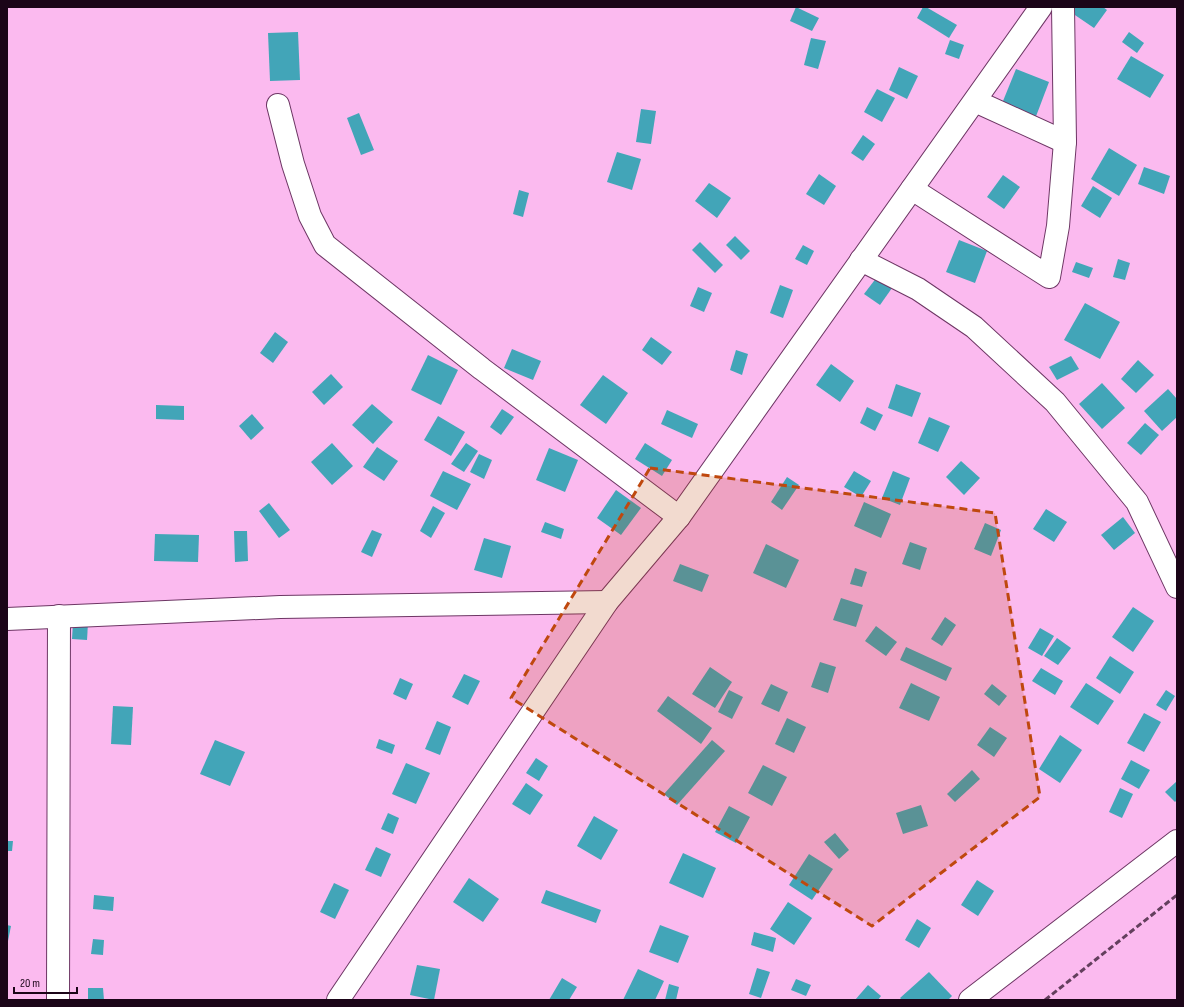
<svg xmlns="http://www.w3.org/2000/svg" width="1184" height="1007" viewBox="0 0 1184 1007" font-family="'Sofia Sans Condensed',sans-serif">
<style>
.building{fill:#42a5b8}
.lines{fill:none;stroke-linecap:round;stroke-linejoin:round}
.minor-casing{stroke:#6d3664;stroke-width:24}
.minor{stroke:#fff;stroke-width:22}
.rail{stroke:#633f5d;stroke-width:3;stroke-dasharray:6 3;stroke-linecap:butt}
.marked{fill:#bf480e;fill-opacity:0.2;stroke:#bf480e;stroke-width:3;stroke-dasharray:8 5;stroke-linejoin:round}
</style>
<rect width="100%" height="100%" fill="#fbbaef"/>
<g class="building">
<polygon points="796,7 819,18 812,31 790,21"/>
<polygon points="923,7 926,7 957,25 949,38 917,18"/>
<polygon points="1072,7 1103,7 1107,10 1094,28 1069,11"/>
<polygon points="298,32 300,80 270,81 268,33"/>
<polygon points="1129,32 1144,43 1137,53 1122,42"/>
<polygon points="811,38 826,41 818,69 804,65"/>
<polygon points="950,40 964,45 959,59 945,54"/>
<polygon points="1131,56 1164,75 1150,98 1117,79"/>
<polygon points="899,67 918,76 907,99 889,90"/>
<polygon points="1016,69 1049,82 1035,119 1001,106"/>
<polygon points="877,89 895,98 882,122 864,112"/>
<polygon points="641,109 656,111 651,144 636,142"/>
<polygon points="359,113 374,150 361,155 347,118"/>
<polygon points="863,135 875,144 863,161 851,153"/>
<polygon points="1109,148 1137,165 1119,196 1091,179"/>
<polygon points="617,152 641,159 632,190 607,182"/>
<polygon points="1144,167 1170,176 1164,194 1138,184"/>
<polygon points="819,174 836,186 824,205 806,194"/>
<polygon points="1003,175 1020,187 1004,209 987,197"/>
<polygon points="709,183 731,198 717,218 695,201"/>
<polygon points="1093,186 1112,198 1100,218 1081,206"/>
<polygon points="519,190 529,193 523,217 513,214"/>
<polygon points="735,236 750,251 741,260 726,245"/>
<polygon points="959,240 987,251 975,283 946,272"/>
<polygon points="700,242 723,265 715,273 692,250"/>
<polygon points="803,245 814,251 807,265 795,259"/>
<polygon points="1118,259 1130,263 1125,280 1113,277"/>
<polygon points="1076,262 1093,268 1089,278 1072,272"/>
<polygon points="877,277 892,288 880,305 864,294"/>
<polygon points="780,285 793,290 783,318 770,313"/>
<polygon points="698,287 712,293 704,312 690,306"/>
<polygon points="1085,303 1120,322 1100,359 1064,340"/>
<polygon points="275,332 288,342 273,363 260,353"/>
<polygon points="651,337 672,352 662,365 642,350"/>
<polygon points="512,349 541,361 533,380 504,368"/>
<polygon points="736,350 748,354 742,375 730,370"/>
<polygon points="428,355 458,370 441,405 411,390"/>
<polygon points="1071,356 1079,369 1057,380 1049,367"/>
<polygon points="1138,360 1154,375 1136,393 1121,379"/>
<polygon points="831,364 854,381 840,402 816,385"/>
<polygon points="331,374 343,387 324,405 312,392"/>
<polygon points="603,375 628,393 606,424 580,405"/>
<polygon points="1102,383 1125,408 1102,429 1079,404"/>
<polygon points="896,384 921,393 912,417 888,408"/>
<polygon points="1168,389 1177,399 1177,417 1162,431 1144,411"/>
<polygon points="372,404 393,422 373,444 352,425"/>
<polygon points="156,405 184,406 184,420 156,419"/>
<polygon points="867,407 883,415 875,431 860,423"/>
<polygon points="502,409 514,417 501,435 490,427"/>
<polygon points="667,410 698,424 692,438 661,424"/>
<polygon points="252,414 264,428 251,440 239,426"/>
<polygon points="438,416 465,432 451,456 424,440"/>
<polygon points="929,417 950,426 938,452 918,443"/>
<polygon points="1145,423 1159,435 1141,455 1127,443"/>
<polygon points="332,443 353,466 332,485 311,462"/>
<polygon points="466,443 478,451 464,472 451,464"/>
<polygon points="645,443 672,460 662,476 635,459"/>
<polygon points="377,447 398,461 384,481 363,467"/>
<polygon points="549,448 578,460 565,492 536,480"/>
<polygon points="479,454 492,460 484,479 470,472"/>
<polygon points="961,461 980,478 964,495 946,477"/>
<polygon points="443,471 471,484 457,510 430,496"/>
<polygon points="854,471 871,481 861,497 844,487"/>
<polygon points="893,471 910,478 900,505 882,498"/>
<polygon points="787,477 799,485 782,510 771,502"/>
<polygon points="616,490 641,508 621,535 597,518"/>
<polygon points="864,502 891,514 881,538 854,526"/>
<polygon points="269,503 290,530 279,538 259,511"/>
<polygon points="433,506 445,513 431,538 420,531"/>
<polygon points="1046,509 1067,522 1054,542 1033,529"/>
<polygon points="1123,517 1135,533 1114,550 1101,535"/>
<polygon points="545,522 564,529 561,539 541,532"/>
<polygon points="985,523 1001,530 991,556 974,549"/>
<polygon points="372,530 382,534 372,557 361,552"/>
<polygon points="234,531 247,531 248,561 235,562"/>
<polygon points="155,534 199,535 198,562 154,561"/>
<polygon points="484,538 511,546 502,578 474,570"/>
<polygon points="910,542 927,548 920,570 902,564"/>
<polygon points="766,544 799,560 786,588 753,573"/>
<polygon points="680,564 709,575 702,592 673,581"/>
<polygon points="855,568 867,572 862,587 850,584"/>
<polygon points="841,598 863,605 856,627 833,620"/>
<polygon points="1133,607 1154,621 1133,652 1112,637"/>
<polygon points="945,617 956,625 942,646 931,639"/>
<polygon points="73,623 88,623 87,640 72,639"/>
<polygon points="876,626 897,642 886,656 865,641"/>
<polygon points="1040,628 1054,636 1042,656 1028,648"/>
<polygon points="1057,638 1071,648 1058,665 1044,656"/>
<polygon points="906,647 952,668 946,681 900,660"/>
<polygon points="1110,656 1134,672 1120,694 1096,678"/>
<polygon points="820,662 836,667 828,693 811,687"/>
<polygon points="710,667 732,682 715,708 692,694"/>
<polygon points="1041,668 1063,681 1055,695 1032,681"/>
<polygon points="464,674 480,681 468,705 452,697"/>
<polygon points="400,678 413,684 406,700 393,694"/>
<polygon points="911,683 940,697 929,721 899,708"/>
<polygon points="1086,683 1114,701 1098,725 1070,707"/>
<polygon points="771,684 788,692 779,712 761,704"/>
<polygon points="992,684 1007,696 999,706 984,694"/>
<polygon points="729,690 743,697 732,719 718,712"/>
<polygon points="1166,690 1175,696 1166,711 1156,705"/>
<polygon points="668,696 712,728 701,744 657,711"/>
<polygon points="113,706 133,707 131,745 111,744"/>
<polygon points="1144,713 1161,722 1144,752 1127,743"/>
<polygon points="787,718 806,727 794,753 775,744"/>
<polygon points="437,721 451,727 440,755 425,749"/>
<polygon points="990,727 1007,738 994,757 977,745"/>
<polygon points="1060,735 1082,750 1060,783 1039,769"/>
<polygon points="379,739 395,745 392,754 376,748"/>
<polygon points="215,740 245,752 230,786 200,774"/>
<polygon points="712,740 725,751 677,805 664,794"/>
<polygon points="536,758 548,766 539,781 526,773"/>
<polygon points="1131,760 1150,770 1139,789 1121,779"/>
<polygon points="406,763 430,773 416,804 392,794"/>
<polygon points="763,765 787,777 772,806 748,793"/>
<polygon points="972,770 980,779 955,802 947,794"/>
<polygon points="1177,781 1177,800 1175,802 1165,792"/>
<polygon points="526,783 543,795 530,815 512,804"/>
<polygon points="1120,788 1133,794 1122,818 1109,812"/>
<polygon points="921,805 928,826 903,834 896,813"/>
<polygon points="729,806 750,817 736,843 715,832"/>
<polygon points="388,813 399,818 393,834 381,829"/>
<polygon points="594,816 618,830 601,860 577,846"/>
<polygon points="835,833 849,850 839,859 824,842"/>
<polygon points="7,841 13,841 12,851 7,851"/>
<polygon points="376,847 391,854 381,877 365,870"/>
<polygon points="683,853 716,868 703,898 669,883"/>
<polygon points="809,854 833,869 812,900 789,885"/>
<polygon points="469,878 499,899 483,922 453,902"/>
<polygon points="977,880 994,891 978,916 961,905"/>
<polygon points="334,883 349,890 335,919 320,912"/>
<polygon points="546,890 601,910 596,923 541,903"/>
<polygon points="94,895 114,897 113,911 93,909"/>
<polygon points="788,902 812,918 794,945 770,929"/>
<polygon points="917,919 931,928 919,948 905,940"/>
<polygon points="7,925 11,926 8,941 7,941"/>
<polygon points="660,925 689,936 678,963 649,952"/>
<polygon points="754,932 776,938 773,952 751,945"/>
<polygon points="93,939 104,940 103,955 91,954"/>
<polygon points="417,965 440,969 434,1000 410,995"/>
<polygon points="757,968 770,972 761,998 749,994"/>
<polygon points="638,969 664,981 655,1000 623,1000"/>
<polygon points="929,972 952,996 948,1000 902,1000 900,998"/>
<polygon points="562,978 577,987 569,1000 549,1000"/>
<polygon points="796,979 811,985 806,996 791,990"/>
<polygon points="669,984 679,987 676,1000 665,1000"/>
<polygon points="868,985 881,996 878,1000 855,1000"/>
<polygon points="88,988 103,988 104,1000 88,1000"/>
</g>
<g class="lines">
<g class="minor-casing">
<g id="minor">
<polyline points="975,101 1065,142"/>
<polyline points="278,105 293,164 310,216 325,245 482,369 679,517"/>
<polyline points="912,189 1049,277 1058,226 1065,142 1063,7"/>
<polyline points="861,260 918,289 974,327 1055,402 1137,502 1177,587"/>
<polyline points="7,619 280,607 607,602"/>
<polyline points="58,1000 59,616"/>
<polyline points="338,1000 607,602 679,517 1041,7"/>
<polyline points="970,1000 1177,841"/>
</g>
</g>
<use href="#minor" class="minor"/>
<polyline class="rail" points="1045,1000 1177,895"/>
</g>
<path class="marked" d="M650 468 995 513 1040 797 872 926 511 698Z"/>
<rect width="1184" height="1007" fill="none" stroke="#1b0518" stroke-width="16"/>
<path d="M14 987v6h63v-6" fill="none" stroke="#1b0518" stroke-width="2"/>
<text x="20" y="987" font-size="12" fill="#1b0518" stroke="#fbbaef" stroke-width="3" paint-order="stroke">20 m</text>
</svg>
